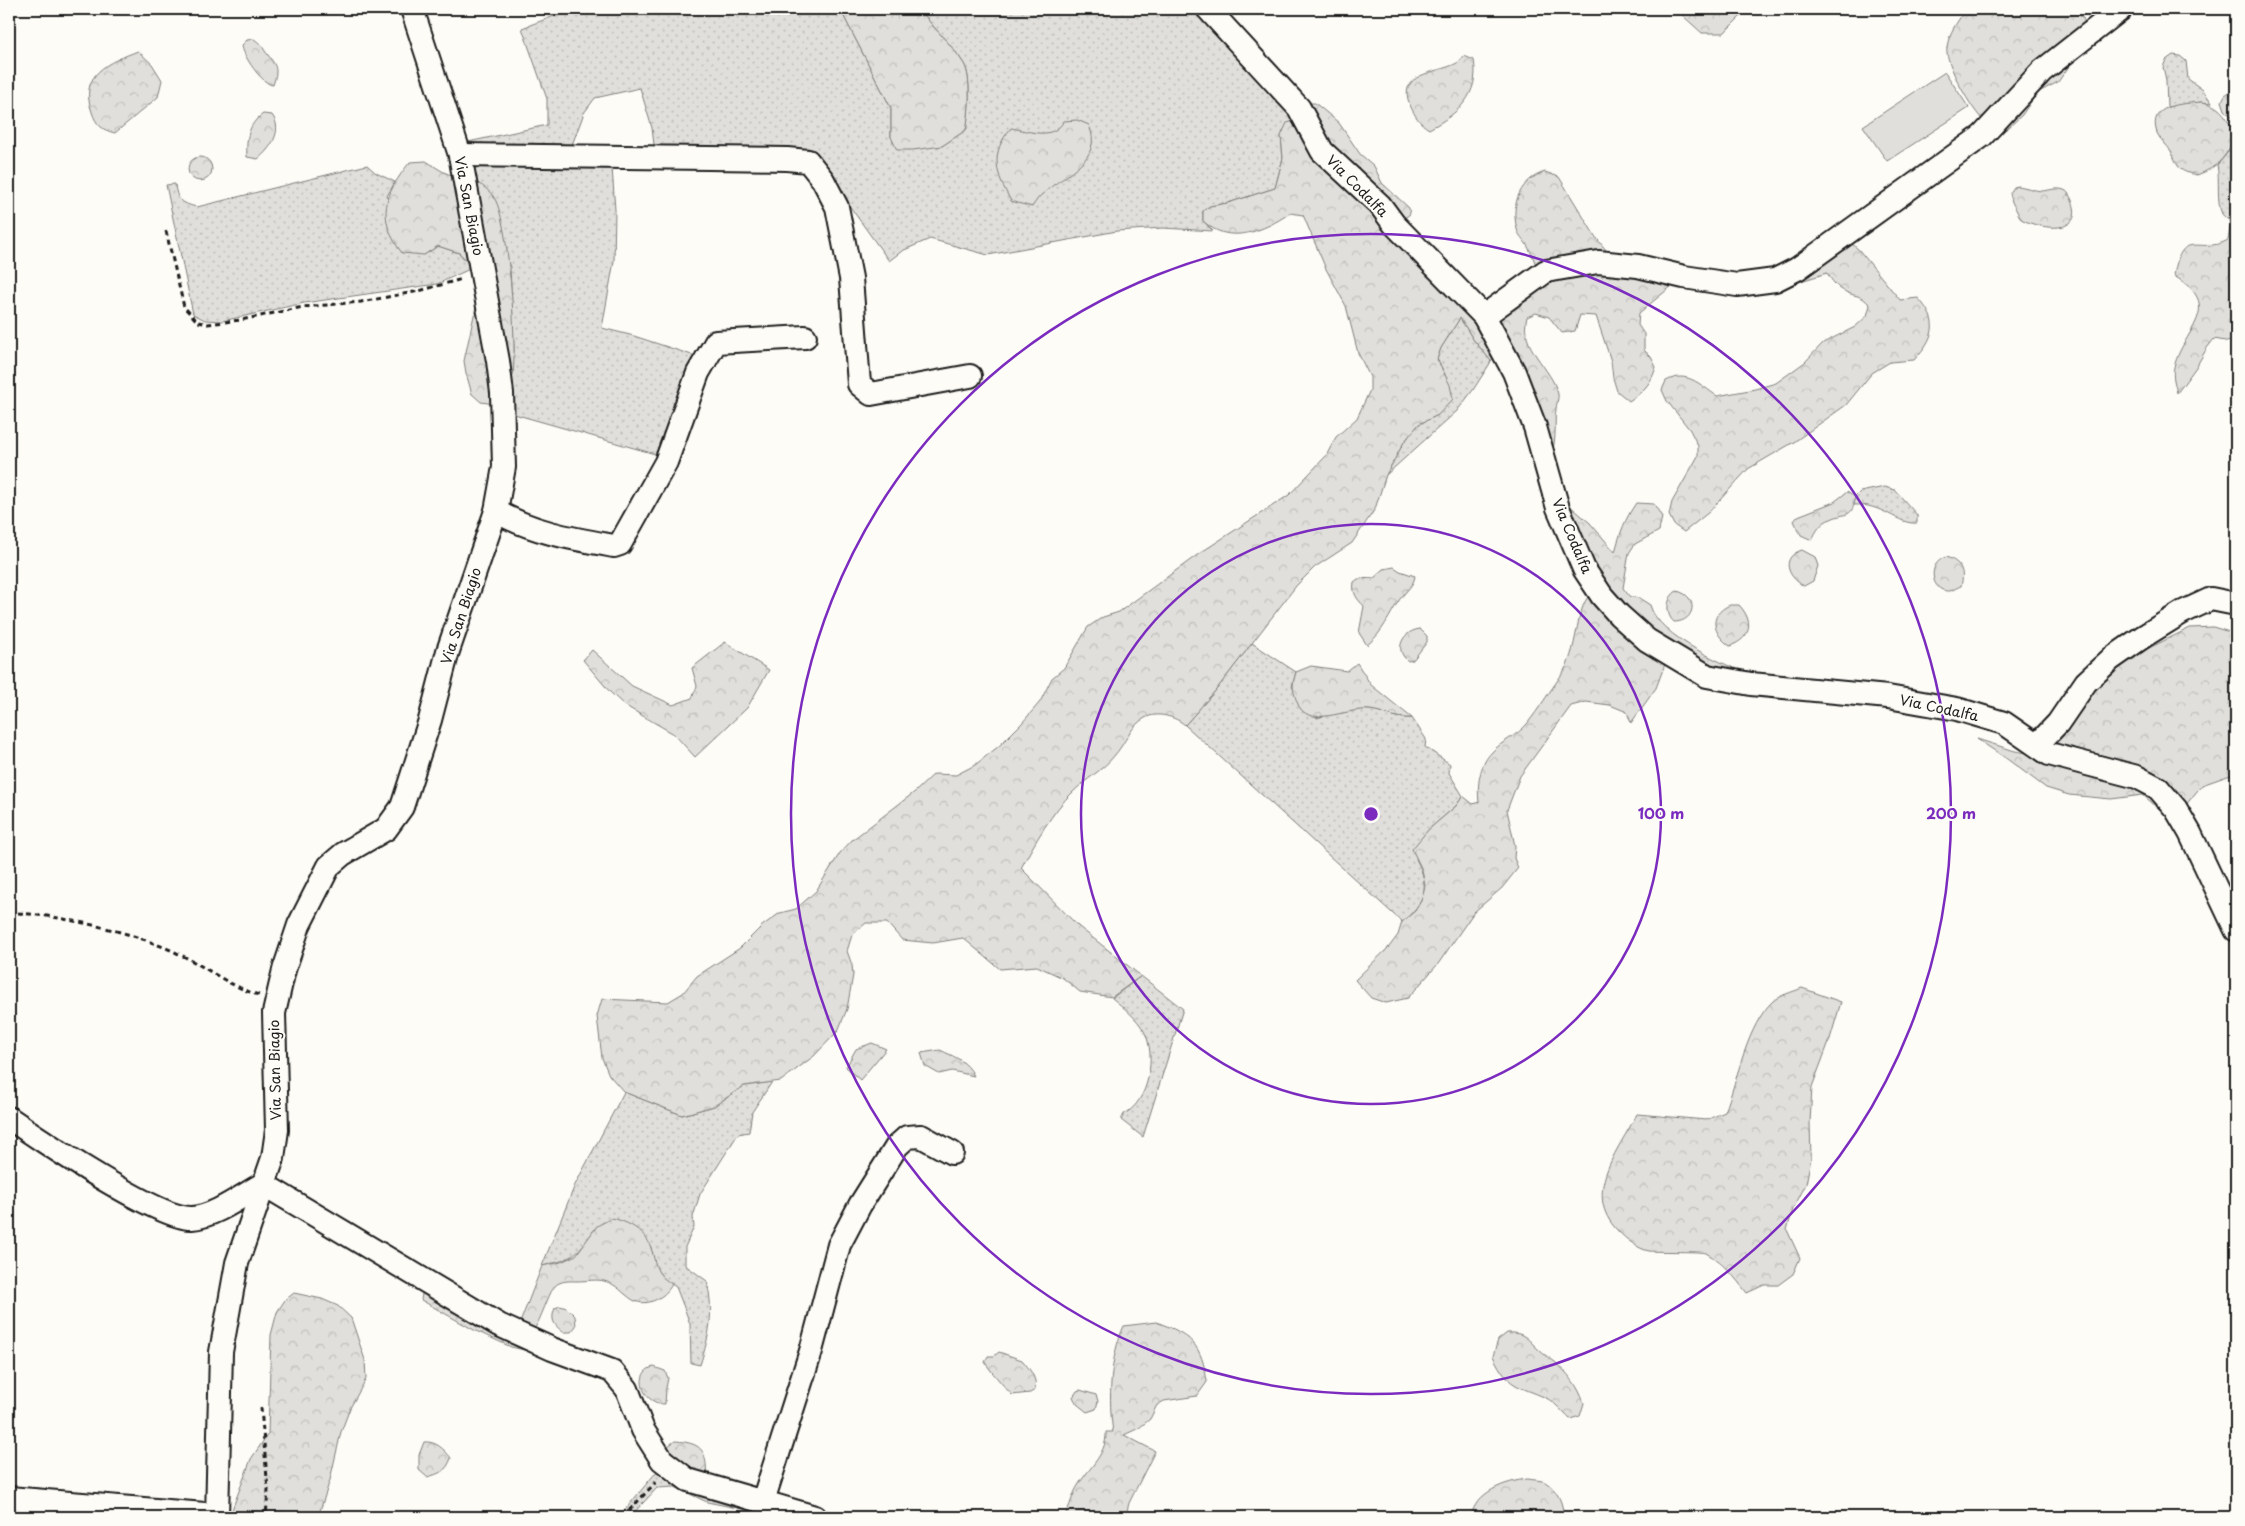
<svg xmlns="http://www.w3.org/2000/svg" width="2245" height="1526" viewBox="0 0 2245 1526" font-family="'Playpen Sans',sans-serif">
<style>
.grass{fill:url(#grass-dots);stroke:#7e7e7c}
.forest{fill:url(#forest-crowns);stroke:#7e7e7c}
.pitch{fill:#e0dfdb;stroke:#7e7e7c}
.lines{fill:none;stroke-linecap:round;stroke-linejoin:round}
.minor-casing{stroke:#1c1c1c;stroke-width:26}
.path{stroke:#1c1c1c;stroke-width:3;stroke-dasharray:5 4;stroke-linecap:butt}
.minor{stroke:#fdfcf7;stroke-width:22}
.ring{fill:none;stroke:#7b2cbf;stroke-width:2.5}
.labels{text-anchor:middle;stroke-width:4;stroke-linejoin:round;paint-order:stroke}
.street-label{font-size:14px;fill:#1c1c1c;stroke:#fdfcf7}
.centre{fill:#7b2cbf;stroke:#fdfcf7;stroke-width:2.5}
.ring-label{font-size:15px;text-anchor:middle;font-weight:bold;fill:#7b2cbf;stroke:#fdfcf7;stroke-width:4;stroke-linejoin:round;paint-order:stroke}
</style>
<defs>
<pattern id="grass-dots" width="8" height="8" patternUnits="userSpaceOnUse" patternTransform="scale(1.25)"><rect width="8" height="8" fill="#e0dfdb"/><path d="M2 2h.1M6 6h.1" fill="none" stroke="#c0bfbb" stroke-width="1.8" stroke-linecap="round"/></pattern>
<pattern id="forest-crowns" width="20" height="18" patternUnits="userSpaceOnUse" patternTransform="scale(1.25)"><rect width="20" height="18" fill="#e0dfdb"/><path d="M2 6a3 3 0 1 1 6 0M12 15a3 3 0 1 1 6 0" fill="none" stroke="#c0bfbb"/></pattern>
</defs>
<rect width="100%" height="100%" fill="#fdfcf7"/>
<filter id="ink" filterUnits="userSpaceOnUse"><feTurbulence type="fractalNoise" baseFrequency=".02" numOctaves="2"/><feDisplacementMap in="SourceGraphic" scale="10" xChannelSelector="R" yChannelSelector="G"/><feConvolveMatrix kernelMatrix="1 2 1 2 8 2 1 2 1" color-interpolation-filters="sRGB"/></filter>
<g filter="url(#ink)">
<g class="grass">
<path d="M573 9H840L891 108V137L942 146 966 130C969 116 972 77 964 64 952 44 933 29 920 9H1199L1299 125 1281 136 1283 158 1275 188 1228 203 1210 206 1203 211V221L1213 231 1163 228 1117 231 988 255 930 239 902 251 889 261 815 158 655 153 652 128 640 88 595 98 584 113 569 153 459 144 547 125V99L522 28Z"/>
<polygon points="2173,55 2180,56 2186,61 2188,79 2203,90 2212,103 2201,102 2167,107 2166,80 2163,67 2166,60"/>
<path d="M2231 125H2236V222H2231C2229 220 2224 217 2222 214 2216 201 2220 179 2217 165 2228 153 2238 142 2231 125Z"/>
<path d="M367 165 376 173 395 182 387 196 424 255 438 246 459 253 472 268 437 284 304 303 222 321 205 320 193 314 166 185 175 184C176 199 182 204 197 207Z"/>
<polygon points="465,165 612,167 615,210 614,261 602,328 634,336 701,358 655,454 507,412 505,398 513,374 514,348 510,267 467,179"/>
<polygon points="1460,318 1473,339 1491,361 1489,365 1473,390 1457,411 1386,475 1404,442 1419,424 1438,415 1445,374 1437,359 1441,348"/>
<path d="M1885 487 1895 490 1917 515V523C1898 525 1882 503 1854 505L1855 497 1860 492Z"/>
<path d="M1252 643 1296 672 1292 687 1317 718C1333 713 1353 708 1371 710 1386 712 1394 719 1412 718L1426 739 1425 747 1450 764 1449 773 1463 796 1456 806 1428 830 1416 859C1431 886 1425 903 1402 922L1185 725 1216 690Z"/>
<path d="M1141 976 1183 1009 1143 1137 1121 1120 1124 1114C1149 1102 1157 1055 1144 1031 1137 1018 1123 1007 1112 998Z"/>
<path d="M772 1082 752 1112 749 1132 738 1134 700 1194 693 1217 694 1227 685 1247V1265L707 1281C714 1313 710 1334 700 1365L691 1363 690 1324 685 1310 676 1287 665 1280 654 1266 651 1247 597 1226C578 1253 575 1259 542 1266L575 1185 624 1092 682 1115 714 1106 744 1086Z"/>
<polygon points="427,1291 537,1349 529,1351 511,1347 474,1330 421,1300 422,1294"/>
<polygon points="658,1470 764,1506 771,1517 757,1512 707,1502 675,1487 657,1488 630,1517 619,1517"/>
</g>
<g class="forest">
<path d="M840 9H920C933 29 952 44 964 64 972 77 969 116 966 130L942 146 913 150H897L891 137V108Z"/>
<polygon points="1670,9 1748,9 1724,33 1702,33 1682,15"/>
<path d="M1966 9H2071L2083 18 2090 36 2058 82 2037 93 2022 115 2007 129C2000 128 1990 126 1985 122 1972 111 1944 62 1947 47 1949 32 1958 21 1966 9Z"/>
<path d="M254 39C260 43 262 46 265 51 276 66 279 67 273 85 263 85 242 55 242 45L247 40Z"/>
<path d="M138 51 152 64 162 80 158 97 115 133C102 130 96 125 92 112 78 74 109 62 138 51Z"/>
<path d="M1464 56 1474 60C1480 95 1458 114 1429 129 1419 123 1415 116 1410 105 1396 73 1437 73 1455 64 1458 63 1461 59 1464 56Z"/>
<polygon points="2231,91 2236,92 2236,121 2225,110 2222,101 2225,95"/>
<path d="M2201 102C2220 104 2227 117 2235 134 2229 155 2217 168 2197 175 2177 171 2179 168 2171 151 2167 145 2160 140 2157 133 2147 104 2182 104 2201 102Z"/>
<polygon points="1307,103 1315,103 1339,123 1360,154 1374,166 1382,183 1409,208 1410,214 1406,217 1397,217 1331,154"/>
<path d="M263 114 272 115C284 131 270 149 258 159L247 157C246 139 248 124 263 114Z"/>
<path d="M1077 120 1089 125C1104 160 1065 174 1045 192 1039 196 1036 201 1032 207L1011 201C996 174 989 154 1011 128 1030 131 1052 141 1064 121Z"/>
<path d="M1294 121 1377 206 1498 350 1491 361 1473 339 1460 318 1441 348 1437 359 1450 385 1453 399 1438 415 1419 424 1404 442 1386 475 1375 509 1352 543 1315 567 1296 586 1216 690 1185 725C1176 717 1157 711 1145 718 1131 725 1125 744 1114 756 1103 770 1086 779 1073 792 1053 810 1034 844 1021 868L1079 927 1141 976 1112 997 1080 992 1063 978 1037 966 1000 969 963 938 933 943 902 940 887 923H866L852 935 847 951 852 965 853 975 847 1009 838 1031 814 1056 781 1081 744 1086 714 1106 682 1115 624 1092 609 1075 602 1058 597 1016 602 999 668 1002 683 993 697 976 740 948 762 926 780 913 796 909 816 891 840 853 852 840 916 791 934 774 956 775 975 765 999 746 1022 723 1040 702 1052 678 1064 668 1088 627 1103 617 1119 612 1200 553 1289 495 1326 456 1336 437 1357 418 1370 390V377L1358 353 1346 306 1326 269 1303 215 1290 213C1264 231 1229 246 1203 221V211L1210 206 1228 203 1275 188 1283 158 1281 136 1287 123Z"/>
<circle cx="200" cy="169" r="12"/>
<path d="M426 161C433 165 439 170 446 173 465 181 479 178 493 196 509 216 517 345 513 373 512 388 505 395 494 404L481 402 472 394 466 373 464 361 478 297 470 263 459 253 438 246 424 255 402 253C376 218 384 194 410 162Z"/>
<path d="M1545 172 1559 177 1595 236 1609 254 1673 285 1639 313 1638 325 1644 334V350L1651 357 1656 367C1651 384 1643 392 1629 401L1617 391 1613 378 1611 361 1596 316 1580 315 1575 331 1562 333 1549 317 1536 313 1527 317C1518 347 1552 368 1558 394 1559 398 1556 405 1556 409 1554 424 1557 437 1552 452L1486 317 1538 271C1535 262 1532 254 1527 245 1524 240 1518 235 1517 229 1510 203 1521 179 1545 172Z"/>
<path d="M2018 186C2026 187 2033 190 2041 191 2048 191 2056 187 2064 190 2068 191 2069 195 2071 198 2088 236 2041 230 2021 219L2012 202 2010 193 2014 187Z"/>
<path d="M2231 222H2236V343L2214 339 2207 348 2196 367 2177 393C2175 384 2172 376 2174 367 2184 328 2226 307 2174 276 2182 226 2198 256 2228 240Z"/>
<path d="M1849 241 1859 250 1900 300 1918 298C1940 322 1935 337 1914 360L1890 362 1872 373 1846 405 1794 442 1748 469 1709 512 1684 532 1674 525 1669 515 1672 502 1698 456V446L1690 430 1667 401 1662 390 1666 381C1687 370 1699 384 1717 396L1755 389 1776 383 1805 362 1823 343 1855 327 1867 316 1870 305C1859 293 1858 298 1846 292 1837 288 1832 281 1827 273L1801 281 1795 276Z"/>
<path d="M1847 492 1855 497C1853 519 1846 512 1831 519 1821 522 1816 531 1812 540L1801 535 1794 521 1798 516 1834 502Z"/>
<path d="M1561 498 1590 523 1615 552C1620 533 1625 519 1636 503L1654 504 1662 517 1659 531 1635 544 1629 553 1623 588 1630 597 1639 598 1650 605C1658 637 1728 666 1757 678L1708 673 1670 650 1597 582Z"/>
<path d="M1802 550 1815 557 1818 566 1813 581 1804 586C1787 577 1780 557 1802 550Z"/>
<path d="M1946 557C1961 562 1965 571 1961 586 1958 587 1953 590 1950 591 1931 593 1926 563 1946 557Z"/>
<path d="M1394 567 1400 571 1415 576C1414 585 1406 591 1400 599 1389 615 1383 633 1367 645L1359 633 1364 606C1357 599 1352 593 1354 582L1358 579 1374 578 1384 569Z"/>
<path d="M1677 591C1699 596 1696 622 1674 622 1665 614 1666 597 1677 591Z"/>
<path d="M1591 593 1665 664 1656 688 1631 723 1627 712 1610 705 1586 702 1571 706 1520 776 1507 810 1515 846 1514 858 1518 868 1502 888 1474 912 1438 964 1408 998 1386 1003 1371 998 1355 980 1389 947 1398 935 1402 922 1415 911 1421 901 1425 886 1422 870 1412 849 1428 830 1456 806 1463 796 1473 804 1479 802C1477 786 1479 765 1492 752 1502 741 1517 736 1527 724 1539 709 1549 692 1560 677 1580 650 1573 613 1591 593Z"/>
<path d="M1730 605H1739C1754 621 1752 638 1730 646 1713 634 1707 615 1730 605Z"/>
<polygon points="2213,627 2236,634 2236,773 2202,785 2173,821 2143,795 2111,799 2069,795 2046,788 2007,759 1977,739 2015,751 2034,754 2095,684 2147,649 2190,628"/>
<path d="M1420 629 1427 636V642L1413 660 1408 661C1393 649 1403 631 1420 629Z"/>
<polygon points="725,642 769,670 747,708 695,757 674,734 624,705 610,692 583,660 592,650 632,686 673,705 692,698 697,686 692,668"/>
<path d="M1357 663 1371 685 1412 718C1394 719 1386 712 1370 710 1346 707 1307 731 1297 702 1292 688 1292 686 1296 672L1311 666 1347 671Z"/>
<path d="M1802 988 1841 1002 1830 1039 1812 1087 1810 1123 1811 1158 1806 1184 1793 1209 1787 1230 1800 1258 1793 1274 1778 1285H1764L1747 1293C1735 1278 1724 1263 1706 1253 1702 1251 1659 1252 1649 1251 1638 1249 1626 1239 1618 1231 1581 1193 1618 1151 1637 1114L1706 1120 1725 1112C1738 1078 1747 1025 1773 1001 1780 995 1793 992 1802 988Z"/>
<polygon points="872,1043 886,1049 860,1080 846,1067 856,1049"/>
<path d="M940 1050C955 1057 967 1061 974 1076L952 1071 939 1074 925 1066 921 1053Z"/>
<path d="M612 1218C628 1222 646 1231 651 1248 657 1266 654 1273 672 1284 666 1297 647 1308 633 1300 623 1294 617 1284 604 1281 597 1279 586 1281 577 1281 570 1281 561 1280 555 1286 549 1292 541 1320 533 1331L518 1328 542 1266 561 1262 576 1255 597 1226Z"/>
<polygon points="294,1293 322,1299 338,1306 351,1318 365,1360 366,1379 350,1408 341,1432 330,1480 318,1517 231,1517 233,1507 251,1459 268,1434 271,1335 277,1312 285,1300"/>
<path d="M560 1306 567 1308 575 1316 576 1326 571 1332H563C554 1325 550 1320 555 1308Z"/>
<path d="M1156 1322C1191 1334 1202 1345 1207 1382L1197 1396 1164 1401 1157 1405 1150 1419 1139 1428 1124 1435 1155 1451 1129 1503 1126 1515 1130 1517H1064C1069 1509 1071 1500 1075 1491 1085 1470 1107 1457 1106 1432H1113C1108 1400 1110 1356 1124 1326Z"/>
<path d="M1507 1333C1525 1332 1527 1339 1539 1350 1544 1355 1550 1358 1555 1362 1569 1374 1578 1386 1584 1403L1580 1416 1570 1419C1563 1413 1555 1402 1546 1398 1518 1385 1509 1389 1493 1356L1498 1340Z"/>
<path d="M999 1352 1022 1360C1029 1368 1038 1379 1035 1390L1030 1393 1012 1395C1008 1391 987 1367 985 1362L988 1356H994Z"/>
<path d="M654 1367 665 1371 668 1378 666 1388 665 1404C640 1404 634 1370 654 1367Z"/>
<polygon points="1080,1390 1096,1395 1098,1401 1096,1409 1087,1412 1077,1404 1073,1397 1077,1391"/>
<path d="M675 1441C706 1443 706 1453 707 1481L665 1451 668 1446Z"/>
<path d="M424 1442C436 1441 444 1449 451 1458 447 1471 439 1474 427 1477L419 1470V1455Z"/>
<path d="M1528 1479C1533 1480 1541 1480 1545 1482 1557 1489 1564 1504 1563 1517H1471C1475 1492 1506 1481 1528 1479Z"/>
</g>
<polygon class="pitch" points="1945,72 1969,108 1887,161 1863,126"/>
<g class="lines">
<g class="minor-casing">
<g id="minor">
<polyline points="1208,9 1299,108 1322,151 1380,205 1394,224 1484,316 1514,372 1535,427 1558,508 1584,569 1602,596 1619,615 1647,640 1707,676 1751,684 1888,697 1957,709 2004,723 2049,754 2137,777 2158,788 2176,809 2190,833 2236,930"/>
<polyline points="460,155 787,159 808,161 823,180 837,207 851,278 859,384 871,394 970,376"/>
<polyline points="1484,316 1546,271 1598,262 1638,266 1684,277 1737,285 1775,280 1797,269 1982,136 2042,71 2121,9"/>
<path d="M496 511C531 532 574 539 614 546L620 544 666 462 698 373 716 342 805 337"/>
<polyline points="2037,745 2058,723 2086,682 2111,659 2144,636 2183,612 2211,599 2236,604"/>
<path d="M9 1118C41 1140 159 1220 192 1218 214 1217 243 1195 263 1184L499 1325 552 1349 612 1371 627 1389 643 1430 662 1460 688 1480 815 1517"/>
<polyline points="9,1498 217,1515"/>
<polyline points="763,1501 811,1351 839,1245 860,1205 897,1146 907,1137 921,1136 952,1153"/>
<polyline points="217,1517 221,1352 237,1263 273,1158 277,1130 274,1013 284,970 299,925 329,866 343,854 386,829 402,807 430,720 448,651 496,511 504,467 502,393 498,361 460,155 412,9"/>
</g>
</g>
<g class="path">
<polyline points="166,231 184,307 198,322 208,324 241,320 303,307 361,302 419,291 462,279"/>
<path d="M9 913C21 912 34 915 47 916 94 924 142 935 185 957 210 970 231 987 259 995"/>
<polyline points="261,1408 268,1490 266,1517"/>
<polyline points="623,1517 656,1482"/>
</g>
<use href="#minor" class="minor"/>
</g>
</g>
<g class="ring">
<circle cx="1371" cy="814" r="290"/>
<circle cx="1371" cy="814" r="580"/>
</g>
<g class="labels">
<g class="street-label">
<text transform="translate(1357 186) rotate(45)" y="5">Via Codalfa</text>
<text transform="translate(469 206) rotate(79)" y="5">Via San Biagio</text>
<text transform="translate(1572 536) rotate(67)" y="5">Via Codalfa</text>
<text transform="translate(461 616) rotate(-72)" y="5">Via San Biagio</text>
<text transform="translate(1939 708) rotate(12)" y="5">Via Codalfa</text>
<text transform="translate(275 1070) rotate(-91)" y="5">Via San Biagio</text>
</g>
</g>
<circle cx="1371" cy="814" r="8" class="centre"/>
<g class="ring-label">
<text x="1661" y="819">100 m</text>
<text x="1951" y="819">200 m</text>
</g>
<rect width="2245" height="1526" fill="none" stroke="#fdfcf7" stroke-width="30"/>
<rect x="15" y="15" width="2215" height="1496" fill="none" stroke="#1c1c1c" stroke-width="2" filter="url(#ink)"/>
</svg>
